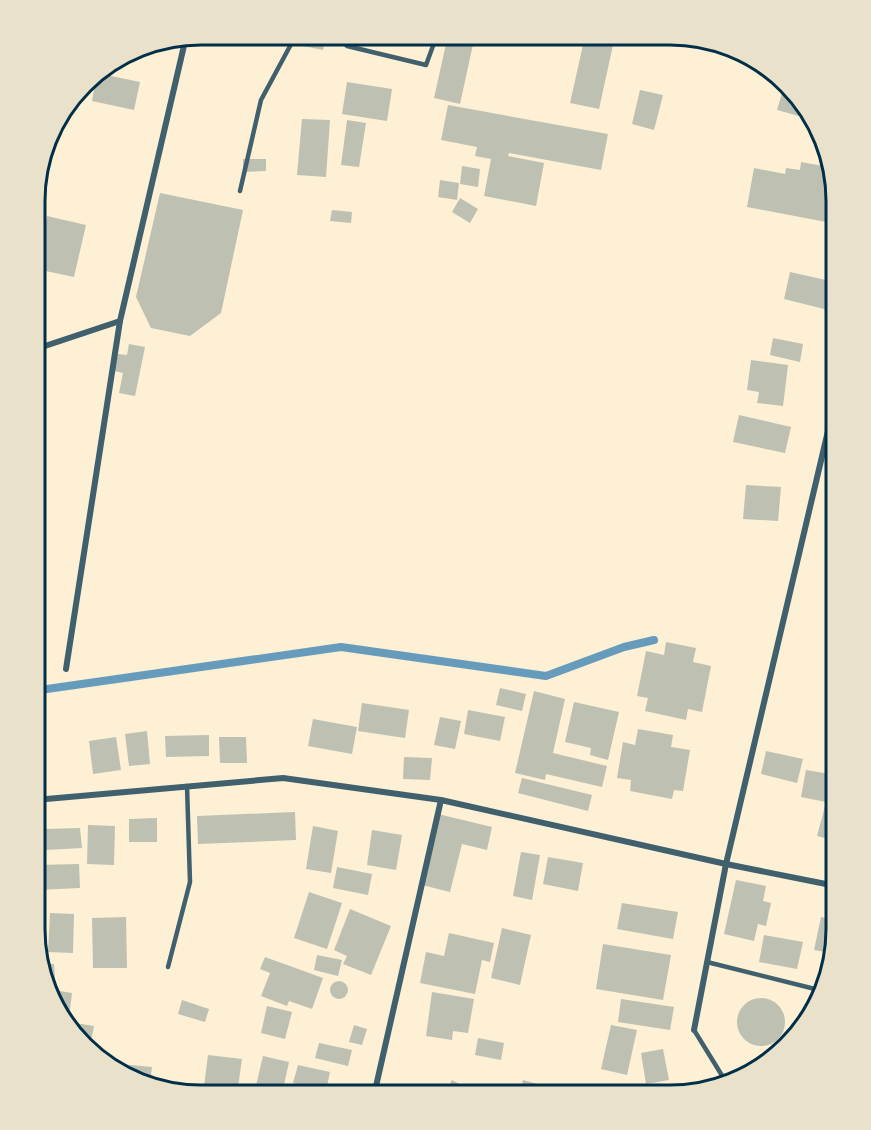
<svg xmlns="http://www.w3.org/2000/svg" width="871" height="1130" viewBox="0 0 871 1130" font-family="Merriweather,serif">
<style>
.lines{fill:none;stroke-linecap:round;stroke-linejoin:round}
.stream{stroke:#669bbc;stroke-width:8}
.building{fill:#bec0b2}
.service{stroke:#3f606c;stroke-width:4.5}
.minor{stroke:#3f606c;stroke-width:6}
.rim{fill:none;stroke:#003049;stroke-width:3}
</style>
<rect width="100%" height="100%" fill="#fdf0d5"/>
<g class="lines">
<polyline class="stream" points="35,689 40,690 341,647 546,676 624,647 654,640"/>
</g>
<g class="building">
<polygon points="301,35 313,35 326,37 323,50 298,45"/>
<polygon points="448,35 475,35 460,104 434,98"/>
<polygon points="585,36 615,36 599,109 570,103"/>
<polygon points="97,73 140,82 134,110 92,101"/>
<polygon points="347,82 392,89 387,121 342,114"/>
<polygon points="784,87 813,120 777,110"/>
<polygon points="640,90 663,95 654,130 632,124"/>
<polygon points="448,105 608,134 601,170 509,153 508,156 544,163 536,206 484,196 491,159 475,156 477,147 441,140"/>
<polygon points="302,119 330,120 326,177 297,175"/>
<polygon points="347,120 366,123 359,167 341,165"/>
<polygon points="243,159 266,159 266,171 243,172"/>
<polygon points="801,162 829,167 833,186 826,222 747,207 754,168 785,174 786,168 800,170"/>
<polygon points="462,166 480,169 478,187 460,184"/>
<polygon points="440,180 459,183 457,200 438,197"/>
<polygon points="160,193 243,210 221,313 190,336 151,328 136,297"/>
<polygon points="460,198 478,209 470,223 452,212"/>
<polygon points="332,210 352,212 351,223 330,221"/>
<polygon points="47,216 86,225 74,277 36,269"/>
<polygon points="790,272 835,282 828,310 784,299"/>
<polygon points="773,338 803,344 800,362 770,355"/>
<polygon points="129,344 145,347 135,396 119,393 123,373 114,371 118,354 127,355"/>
<polygon points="751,360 788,365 783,406 757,403 759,392 747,390"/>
<polygon points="739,415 791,427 785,453 733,442"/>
<polygon points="746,485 781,487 778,521 743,519"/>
<polygon points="666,642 696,648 693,662 711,666 702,712 688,709 686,720 645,711 648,698 637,696 646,651 664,655"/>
<polygon points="500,688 526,694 522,711 496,705"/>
<polygon points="534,691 565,699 553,753 607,766 602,787 546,774 545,780 515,773"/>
<polygon points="574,702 619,712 608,760 590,755 591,748 565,742"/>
<polygon points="362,703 409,710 405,738 358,731"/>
<polygon points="468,710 505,717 500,741 464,734"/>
<polygon points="440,717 461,721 455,749 434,745"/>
<polygon points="313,719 357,727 352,754 308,746"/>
<polygon points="638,729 673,735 671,747 690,750 683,791 674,790 672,799 630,791 631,780 617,778 623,742 635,745"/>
<polygon points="147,731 150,764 129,766 125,734"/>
<polygon points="209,735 209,756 166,757 165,736"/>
<polygon points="116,737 121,770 93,774 89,741"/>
<polygon points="219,737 246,737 247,763 220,763"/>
<polygon points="766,751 803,759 797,783 761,774"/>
<polygon points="404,757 432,758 430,780 403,779"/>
<polygon points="806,770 836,775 836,804 801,797"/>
<polygon points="522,778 592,795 588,811 518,793"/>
<polygon points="825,806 836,809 836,841 817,836"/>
<polygon points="295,812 296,840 198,844 197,816"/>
<polygon points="438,814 492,827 487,850 462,844 450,892 422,885"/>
<polygon points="157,818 157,842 129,842 129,819"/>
<polygon points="88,825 115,826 114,865 87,864"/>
<polygon points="313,826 338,831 331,873 306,869"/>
<polygon points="80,828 82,848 45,850 44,829"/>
<polygon points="372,830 402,835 396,870 367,865"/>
<polygon points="521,852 540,855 532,900 513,896"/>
<polygon points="548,857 583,863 578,891 543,884"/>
<polygon points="79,864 80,888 36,890 35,865"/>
<polygon points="337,867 372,874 368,895 333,888"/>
<polygon points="736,880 766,886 763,901 771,903 766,926 758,924 754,941 724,934"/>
<polygon points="309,892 342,903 327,949 294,938"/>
<polygon points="622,903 678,912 673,939 617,929"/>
<polygon points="350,909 391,926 371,975 343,964 347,956 334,950"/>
<polygon points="50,913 74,914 73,953 48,952"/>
<polygon points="126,917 127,968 93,968 92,918"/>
<polygon points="821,917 836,920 836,940 832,953 814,950"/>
<polygon points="502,928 531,935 520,985 491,978"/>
<polygon points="449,933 494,943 490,962 482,960 475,994 420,983 426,952 444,956"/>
<polygon points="764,935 803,942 797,969 759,962"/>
<polygon points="603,944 671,955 663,1000 596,989"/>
<polygon points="317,955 342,960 338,976 314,970"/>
<polygon points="265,957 323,978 312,1009 289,1001 287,1006 261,996 270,973 260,969"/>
<polygon points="43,964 54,964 55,978 46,978"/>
<circle cx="339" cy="990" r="9"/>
<polygon points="54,990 72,993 69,1017 64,1016 52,1003"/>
<polygon points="432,992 474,999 468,1033 453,1031 452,1040 426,1036"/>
<circle cx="761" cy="1022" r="24"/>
<polygon points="621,999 674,1007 670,1030 618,1022"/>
<polygon points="182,1000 209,1009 205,1022 178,1014"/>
<polygon points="267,1006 292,1012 285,1039 261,1033"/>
<polygon points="69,1022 94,1026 90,1047"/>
<polygon points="354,1025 367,1029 362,1045 349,1042"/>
<polygon points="611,1025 637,1030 627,1075 601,1069"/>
<polygon points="478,1038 504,1043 501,1060 475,1055"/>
<polygon points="319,1043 352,1050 348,1066 315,1058"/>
<polygon points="663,1049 669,1080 646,1084 641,1053"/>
<polygon points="208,1055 242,1059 237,1094 203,1094"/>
<polygon points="263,1056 289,1062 282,1094 254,1094"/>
<polygon points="109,1063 152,1067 150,1083 109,1067"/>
<polygon points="298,1065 330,1072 326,1091 293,1083"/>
<polygon points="452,1080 477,1094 481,1087 496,1095 444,1095"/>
<polygon points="523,1080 545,1086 542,1095 519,1095"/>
</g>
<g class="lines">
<g class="service">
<polyline points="336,35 347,46 426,65 437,35"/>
<polyline points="240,191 261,100 296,35"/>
<polyline points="707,962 819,990"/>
<polyline points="168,967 190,882 187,786"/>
<polyline points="694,1030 726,1082"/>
</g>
<g class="minor">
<polyline points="36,349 120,321"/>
<polyline points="823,454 836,456"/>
<polyline points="66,669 120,321 186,37"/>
<polyline points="35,800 283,778 441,800 726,864 836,886"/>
<polyline points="694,1030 726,864 836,397"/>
<polyline points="374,1095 441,800"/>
</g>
</g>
<path d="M0 0H871V1130H0ZM201 45H670A156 156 0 0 1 826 201V929A156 156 0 0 1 670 1085H201A156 156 0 0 1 45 929V201A156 156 0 0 1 201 45Z" fill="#e9e1ca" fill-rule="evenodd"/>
<path class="rim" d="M201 45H670A156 156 0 0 1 826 201V929A156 156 0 0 1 670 1085H201A156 156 0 0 1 45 929V201A156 156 0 0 1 201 45Z"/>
</svg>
